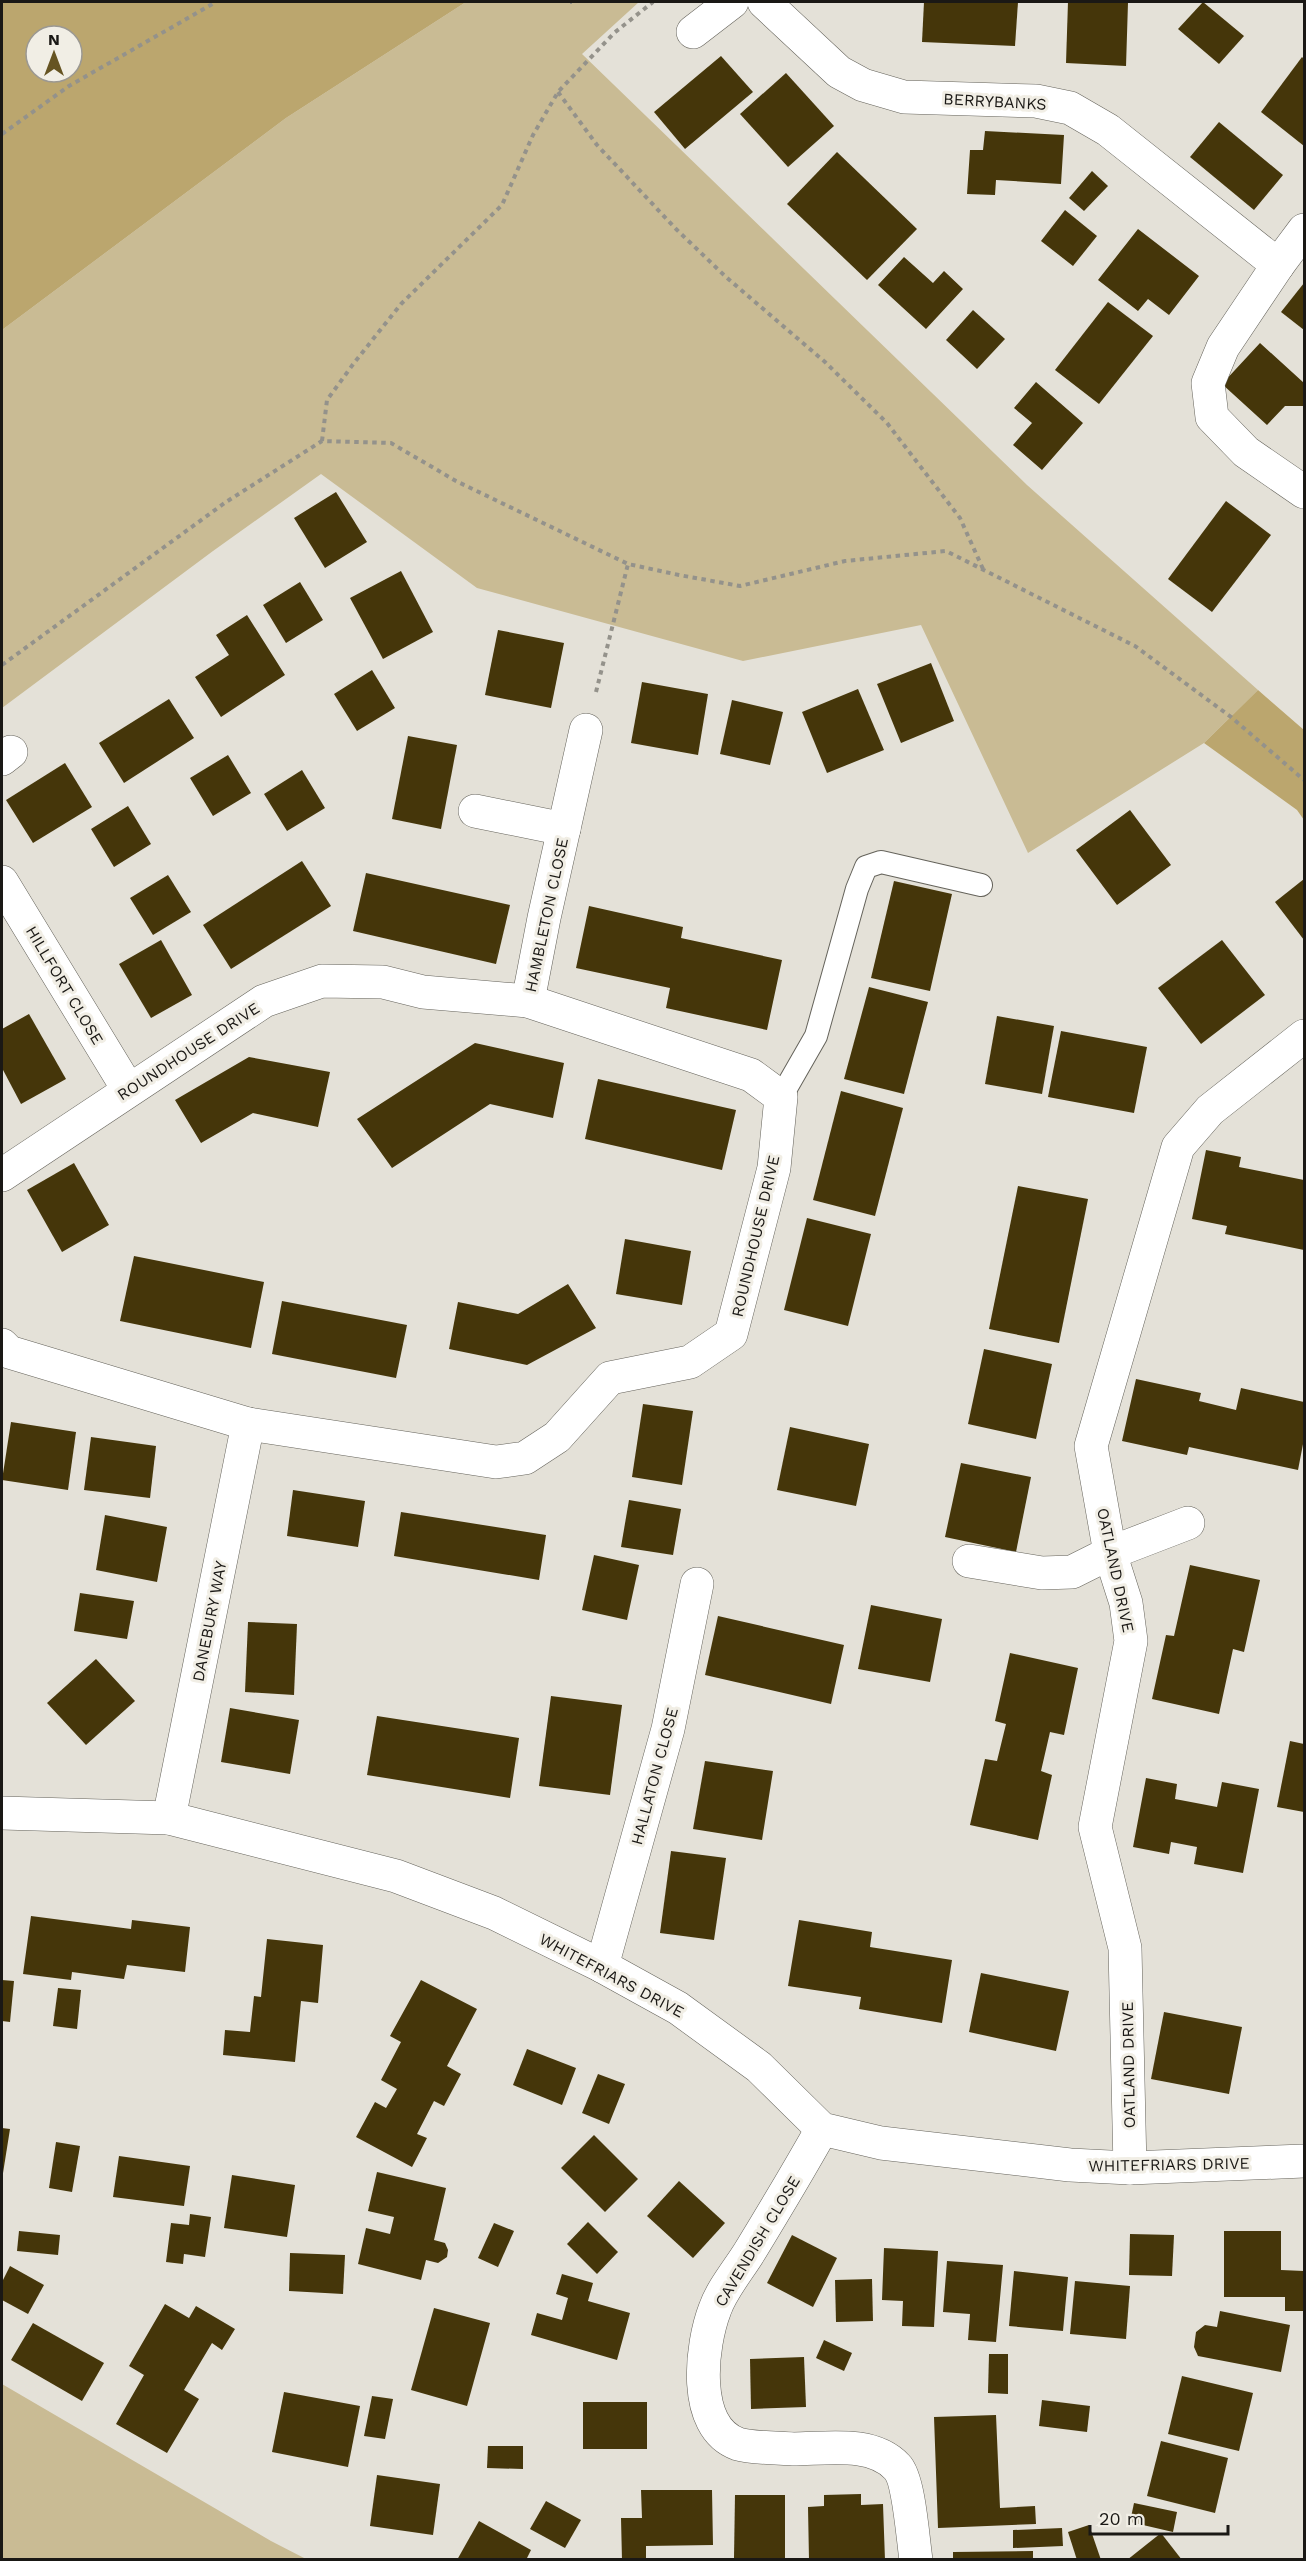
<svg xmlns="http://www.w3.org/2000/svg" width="1306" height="2561" viewBox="0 0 1306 2561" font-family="'Work Sans',sans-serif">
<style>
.green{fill:#c9bb94}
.forest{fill:#bba66e;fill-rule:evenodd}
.building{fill:#45360a}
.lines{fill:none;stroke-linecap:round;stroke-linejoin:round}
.lane-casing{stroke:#65635b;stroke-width:24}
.street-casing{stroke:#65635b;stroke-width:34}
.path{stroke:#94928b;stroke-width:4;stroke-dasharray:4.5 4.5;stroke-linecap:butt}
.lane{stroke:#fff;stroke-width:22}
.street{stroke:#fff;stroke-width:33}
.labels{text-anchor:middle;stroke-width:6;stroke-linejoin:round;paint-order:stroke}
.street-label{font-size:16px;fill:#1a1815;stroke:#f1eee5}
</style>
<rect width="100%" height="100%" fill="#e4e1d8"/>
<g class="green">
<polygon points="466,2 639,2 582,54 1027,485 1258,690 1204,743 1028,853 921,625 743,661 477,588 321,474 213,551 2,708 2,330 286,118"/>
<polygon points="2,2384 271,2541 306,2559 2,2559"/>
</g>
<g class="forest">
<path d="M2 2H466L286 118 2 330ZM36 36H72V72H36Z"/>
<polygon points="1258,690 1304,730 1304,820 1297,810 1204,743"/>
</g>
<g class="building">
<polygon points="924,2 1018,2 1015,46 922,42"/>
<polygon points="1068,2 1128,2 1126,66 1066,63"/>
<polygon points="1203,2 1244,36 1219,64 1178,29"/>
<polygon points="721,56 753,92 685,149 654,112"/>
<polygon points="1302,57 1304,59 1304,146 1261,112"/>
<polygon points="786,73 834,126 788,167 740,114"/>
<polygon points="1219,122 1283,175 1254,210 1190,157"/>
<polygon points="985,131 1064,135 1061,184 996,180 995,195 967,194 970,150 983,150"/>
<polygon points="837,152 917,229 867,280 787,204"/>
<polygon points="1092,171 1108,186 1084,211 1069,198"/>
<polygon points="1065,210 1097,236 1073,266 1041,241"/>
<polygon points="1138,229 1199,276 1169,315 1148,299 1138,311 1098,280"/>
<polygon points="904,257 933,283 944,271 963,289 926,329 878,285"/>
<polygon points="1304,283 1304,330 1281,312"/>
<polygon points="1108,302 1153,336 1099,404 1055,370"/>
<polygon points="973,310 1005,339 977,369 946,340"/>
<polygon points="1260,343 1304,383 1304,406 1285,406 1267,425 1222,384"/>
<polygon points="1036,382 1083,423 1042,470 1013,445 1032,423 1014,408"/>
<polygon points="336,492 367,542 325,568 294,518"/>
<polygon points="1226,501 1271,535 1212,612 1168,579"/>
<polygon points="401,571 433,632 383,659 350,598"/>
<polygon points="300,582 323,620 286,643 263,605"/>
<polygon points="247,615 285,675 221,717 195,677 229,655 216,635"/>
<polygon points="498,630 564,643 551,708 485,695"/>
<polygon points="931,663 954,721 901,743 877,684"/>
<polygon points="372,670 395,708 357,731 334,694"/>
<polygon points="642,682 708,694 698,755 631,743"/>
<polygon points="858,689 884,750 827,773 802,712"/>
<polygon points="169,699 194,738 124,783 99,743"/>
<polygon points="732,700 783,712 770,765 720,754"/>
<polygon points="408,736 457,745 441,829 392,819"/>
<polygon points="228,755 251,793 213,816 190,778"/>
<polygon points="65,763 92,807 33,843 6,800"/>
<polygon points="302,770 325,808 287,831 264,794"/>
<polygon points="128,806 151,844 114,867 91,829"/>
<polygon points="1130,810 1171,865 1117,905 1076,850"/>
<polygon points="302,861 331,906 231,969 203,925"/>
<polygon points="366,873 510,905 496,964 353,931"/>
<polygon points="168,875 191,912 153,935 130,898"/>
<polygon points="1304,879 1304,940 1275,902"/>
<polygon points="894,881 952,894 930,991 871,978"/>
<polygon points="589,906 683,927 681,938 782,960 767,1030 666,1008 670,988 576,968"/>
<polygon points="161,940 192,995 151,1018 119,964"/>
<polygon points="1222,940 1265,995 1201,1044 1158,988"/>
<polygon points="869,987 928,1002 904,1094 844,1079"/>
<polygon points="29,1014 66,1079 21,1104 2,1068 2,1029"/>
<polygon points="997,1016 1054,1026 1042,1094 985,1084"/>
<polygon points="1061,1031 1147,1047 1134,1113 1048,1097"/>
<polygon points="475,1043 564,1063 553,1118 490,1104 392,1168 357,1119"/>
<polygon points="249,1057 330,1072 318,1127 253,1113 201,1143 175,1100"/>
<polygon points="598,1079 736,1110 722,1170 585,1139"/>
<polygon points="841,1091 903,1108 875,1216 813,1200"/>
<polygon points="1206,1150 1241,1157 1239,1167 1304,1180 1304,1250 1225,1234 1227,1226 1192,1219"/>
<polygon points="74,1163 109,1225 62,1252 27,1190"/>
<polygon points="1018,1186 1088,1199 1059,1343 989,1329"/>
<polygon points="807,1218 871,1234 848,1326 784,1310"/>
<polygon points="625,1239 691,1251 682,1305 616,1294"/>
<polygon points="134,1256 264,1282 251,1348 120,1321"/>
<polygon points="568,1284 596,1328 527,1365 449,1349 458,1302 518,1314"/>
<polygon points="282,1301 407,1325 396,1378 272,1354"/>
<polygon points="984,1349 1052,1364 1036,1439 968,1424"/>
<polygon points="1136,1379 1201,1393 1199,1401 1236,1410 1241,1388 1304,1402 1304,1439 1298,1470 1189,1447 1187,1455 1122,1441"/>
<polygon points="643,1404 693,1411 682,1485 632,1477"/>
<polygon points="11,1422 76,1432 68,1490 2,1480"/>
<polygon points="790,1427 869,1444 856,1506 777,1490"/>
<polygon points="91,1437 156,1446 150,1498 84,1490"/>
<polygon points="961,1463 1031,1477 1016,1552 945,1537"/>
<polygon points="293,1490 365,1501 358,1547 287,1536"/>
<polygon points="629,1500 681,1509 673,1555 621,1547"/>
<polygon points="401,1512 546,1535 539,1580 394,1556"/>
<polygon points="105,1515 167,1527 157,1582 96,1570"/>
<polygon points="594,1555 639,1565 627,1620 582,1610"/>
<polygon points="1190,1565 1260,1580 1244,1652 1233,1649 1219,1714 1152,1699 1166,1635 1174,1636"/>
<polygon points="80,1593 134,1601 127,1639 74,1631"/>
<polygon points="871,1605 942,1619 930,1682 858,1669"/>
<polygon points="718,1616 844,1645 831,1704 705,1675"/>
<polygon points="248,1622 297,1624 294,1695 245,1692"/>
<polygon points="1010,1653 1078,1668 1064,1735 1050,1732 1041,1771 1052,1775 1038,1840 970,1825 985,1759 997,1761 1006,1724 995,1721"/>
<polygon points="96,1659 135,1701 86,1745 47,1703"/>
<polygon points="551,1696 622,1705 610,1795 539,1786"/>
<polygon points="230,1708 299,1720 290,1774 221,1762"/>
<polygon points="377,1716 519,1738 510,1798 367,1775"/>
<polygon points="1290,1741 1304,1744 1304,1812 1277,1807"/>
<polygon points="705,1761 773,1771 762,1840 693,1829"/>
<polygon points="1146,1778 1177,1784 1175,1799 1217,1807 1222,1782 1259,1789 1243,1873 1194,1864 1197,1847 1171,1842 1169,1854 1133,1847"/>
<polygon points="671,1851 726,1858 714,1940 660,1933"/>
<polygon points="31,1916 131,1929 132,1920 190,1927 185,1972 127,1965 124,1979 72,1972 71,1980 23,1974"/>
<polygon points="799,1920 872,1932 870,1947 952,1960 942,2023 859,2009 861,1997 788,1986"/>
<polygon points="267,1939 323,1945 318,2003 301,2001 295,2062 223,2055 225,2030 250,2032 254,1996 261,1997"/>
<polygon points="981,1973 1069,1991 1056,2051 969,2032"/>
<polygon points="2,1980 14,1981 10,2022 2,2021"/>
<polygon points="421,1980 477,2009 447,2066 461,2074 444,2106 434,2101 417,2134 427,2138 412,2167 356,2137 375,2102 386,2108 397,2089 381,2080 401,2042 390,2036"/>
<polygon points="58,1988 81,1990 77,2029 53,2026"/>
<polygon points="1164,2012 1242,2027 1229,2094 1151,2079"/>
<polygon points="527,2049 576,2068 562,2105 513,2085"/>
<polygon points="598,2074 625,2084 609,2124 582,2113"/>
<polygon points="2,2128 10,2129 3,2173 2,2173"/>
<polygon points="594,2135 638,2179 605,2212 561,2168"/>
<polygon points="56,2142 80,2146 72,2192 49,2188"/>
<polygon points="119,2156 190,2166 184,2206 113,2197"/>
<polygon points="377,2172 446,2188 434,2240 445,2243 448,2250 447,2257 438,2263 426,2260 421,2280 358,2264 366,2228 390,2234 394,2217 368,2211"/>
<polygon points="232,2175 295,2185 287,2237 224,2228"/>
<polygon points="679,2181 725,2223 693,2258 647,2216"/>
<polygon points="190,2214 211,2217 205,2257 184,2254 183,2264 166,2262 171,2223 189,2225"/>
<polygon points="588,2222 618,2252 597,2274 567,2244"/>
<polygon points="494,2223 514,2231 498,2267 478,2258"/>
<polygon points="19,2231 60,2235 58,2255 17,2251"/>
<polygon points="1224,2231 1281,2231 1281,2270 1304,2271 1304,2311 1285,2311 1285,2297 1224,2297"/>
<polygon points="1130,2234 1174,2235 1172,2276 1129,2275"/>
<polygon points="792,2235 837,2258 813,2307 767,2283"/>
<polygon points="884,2248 938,2251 934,2327 902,2326 903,2301 882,2300"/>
<polygon points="290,2253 345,2255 343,2294 289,2291"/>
<polygon points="947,2261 1003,2265 996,2342 968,2340 970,2314 943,2312"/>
<polygon points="10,2266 44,2285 28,2314 2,2300 2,2282"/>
<polygon points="1014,2271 1068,2277 1063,2331 1009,2326"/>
<polygon points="562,2274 593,2283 588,2301 630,2313 617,2360 531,2335 537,2313 562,2320 568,2298 556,2294"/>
<polygon points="872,2279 873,2321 836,2322 835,2280"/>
<polygon points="1075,2281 1130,2286 1126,2339 1070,2334"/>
<polygon points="165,2304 189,2318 196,2306 235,2329 222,2350 212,2343 184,2390 199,2399 167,2453 116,2424 144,2375 129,2366"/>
<polygon points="434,2308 490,2323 467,2406 411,2390"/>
<polygon points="1220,2311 1290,2325 1281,2372 1198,2356 1194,2347 1196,2332 1205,2325 1217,2327"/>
<polygon points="33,2323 104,2363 82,2401 11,2360"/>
<polygon points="824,2340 852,2353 844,2371 816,2358"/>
<polygon points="989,2354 1008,2354 1008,2394 988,2393"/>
<polygon points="804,2357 806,2407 751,2409 750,2359"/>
<polygon points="1182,2376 1253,2393 1239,2451 1168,2434"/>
<polygon points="284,2392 360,2406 348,2467 272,2452"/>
<polygon points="372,2396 393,2399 385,2439 364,2436"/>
<polygon points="1042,2400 1090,2406 1087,2432 1039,2426"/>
<rect x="583" y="2402" width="64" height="47"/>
<polygon points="996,2415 1000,2508 1035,2506 1036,2524 938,2528 934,2417"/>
<polygon points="1161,2441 1228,2458 1215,2513 1147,2496"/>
<polygon points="488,2446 523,2446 523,2469 487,2468"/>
<polygon points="377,2475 440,2484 433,2535 370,2526"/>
<polygon points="641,2490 712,2490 713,2545 646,2546 646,2560 622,2560 621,2518 642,2518"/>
<polygon points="861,2494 861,2505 883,2504 885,2560 809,2560 808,2507 824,2506 824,2495"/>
<polygon points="735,2495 785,2495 785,2558 734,2558"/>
<polygon points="546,2501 581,2520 565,2548 530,2529"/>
<polygon points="1134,2503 1177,2512 1173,2532 1130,2522"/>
<polygon points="479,2521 531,2550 526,2560 457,2560"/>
<polygon points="1089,2525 1101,2560 1077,2560 1068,2532"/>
<polygon points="1062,2528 1063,2546 1013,2548 1013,2530"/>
<polygon points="1161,2533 1182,2560 1127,2560"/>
<polygon points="1033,2551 1033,2560 953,2560 953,2552"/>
</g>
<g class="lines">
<g class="lane-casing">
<polyline id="lane" points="781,1097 816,1036 857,889 866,867 881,862 981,885"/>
</g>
<g class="street-casing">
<g id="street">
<polyline points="764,2 839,72 863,85 904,97 1036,101 1070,108 1108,130 1278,265 1304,230"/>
<polyline points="693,32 732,2"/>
<polyline points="1278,265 1223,347 1208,383 1212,417 1246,452 1304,492"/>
<polyline points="2,759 11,752"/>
<polyline points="475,811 564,829"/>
<polyline points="2,882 128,1089"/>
<polyline points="528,1001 544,918 586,730"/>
<polyline points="2,1175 264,1001 322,981 383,982 423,992 528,1001 751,1075 781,1097 774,1168 731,1334 690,1362 610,1378 557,1437 525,1458 496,1462 248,1424 9,1352 2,1345"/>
<polyline points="969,1561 1042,1573 1072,1572 1110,1553 1188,1523"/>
<polyline points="2,1813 169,1818 396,1876 494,1913 602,1966 678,2008 759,2067 822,2129 881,2143 1070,2165 1130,2168 1304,2161"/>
<polyline points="169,1818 248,1424"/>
<polyline points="602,1966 668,1729 697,1584"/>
<path d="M822 2129C799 2170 775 2210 750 2251 739 2269 722 2289 715 2309 701 2345 691 2427 738 2444 751 2448 779 2448 793 2449 825 2449 872 2440 897 2467 909 2479 913 2540 916 2560"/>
<polyline points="1130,2168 1125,1948 1095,1827 1131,1641 1126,1603 1110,1553 1091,1446 1178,1147 1210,1110 1304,1036"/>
</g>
</g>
<g class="path">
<polyline points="570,2 572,2"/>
<polyline points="558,92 597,145 676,229 726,277 825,362 887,423 960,518 983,569"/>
<polyline points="2,134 69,86 216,2"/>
<polyline points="322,441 327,400 354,363 401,304 502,205 533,135 558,92 614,33 653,2"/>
<polyline points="2,665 226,502 322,441 391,443 456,481 628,564 679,575 740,586 845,561 946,551 1135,646 1231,717 1304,780"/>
<polyline points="596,692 628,564"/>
</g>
<use href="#lane" class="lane"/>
<use href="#street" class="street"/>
</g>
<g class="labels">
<g class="street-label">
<text transform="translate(995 101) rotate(3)" y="6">BERRYBANKS</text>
<text transform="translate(546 915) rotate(-78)" y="6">HAMBLETON CLOSE</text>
<text transform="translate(65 985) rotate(59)" y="6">HILLFORT CLOSE</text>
<text transform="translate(188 1051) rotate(-33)" y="6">ROUNDHOUSE DRIVE</text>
<text transform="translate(755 1236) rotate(-77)" y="6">ROUNDHOUSE DRIVE</text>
<text transform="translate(1116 1570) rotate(78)" y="6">OATLAND DRIVE</text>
<text transform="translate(209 1621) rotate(-79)" y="6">DANEBURY WAY</text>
<text transform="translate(654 1776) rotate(-75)" y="6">HALLATON CLOSE</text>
<text transform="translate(612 1975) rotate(28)" y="6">WHITEFRIARS DRIVE</text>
<text transform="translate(1128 2065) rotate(-91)" y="6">OATLAND DRIVE</text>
<text transform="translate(1169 2164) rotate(-1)" y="6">WHITEFRIARS DRIVE</text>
<text transform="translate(757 2241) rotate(-59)" y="6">CAVENDISH CLOSE</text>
</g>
</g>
<rect width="1306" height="2561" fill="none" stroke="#1a1815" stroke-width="6"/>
<g transform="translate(54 54)"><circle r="28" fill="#f1eee5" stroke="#9b9892" stroke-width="1.5"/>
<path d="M0-4.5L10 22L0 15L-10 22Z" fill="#665422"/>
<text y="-9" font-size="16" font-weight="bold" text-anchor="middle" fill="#1a1815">N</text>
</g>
<path d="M1090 2525v9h138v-9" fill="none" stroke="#1a1815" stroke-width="3"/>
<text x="1099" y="2525" font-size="18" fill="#1a1815" stroke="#f1eee5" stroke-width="4.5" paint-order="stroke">20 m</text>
</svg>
